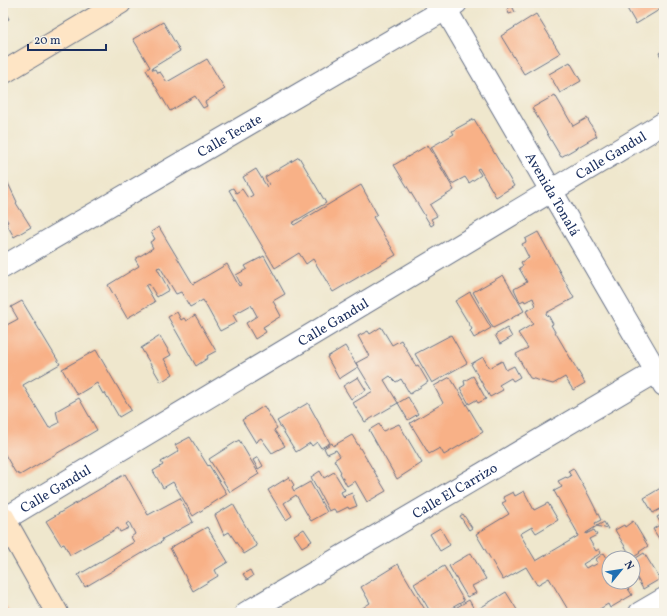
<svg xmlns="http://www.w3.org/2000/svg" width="667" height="616" viewBox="0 0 667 616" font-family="Vollkorn,serif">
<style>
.building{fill:#f8b187}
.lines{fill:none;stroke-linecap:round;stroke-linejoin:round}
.street-casing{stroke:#656f85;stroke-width:24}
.secondary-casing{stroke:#656f85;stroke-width:24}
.street{stroke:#fff;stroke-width:22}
.secondary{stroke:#fee5c5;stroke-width:22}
.labels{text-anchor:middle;stroke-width:3;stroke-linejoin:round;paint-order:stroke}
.street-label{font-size:14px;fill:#1b2f5e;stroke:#f7f3e8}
</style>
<rect width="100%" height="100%" fill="#f7f3e8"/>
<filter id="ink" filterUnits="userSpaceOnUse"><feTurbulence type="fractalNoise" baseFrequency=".025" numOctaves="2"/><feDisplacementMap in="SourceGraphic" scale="8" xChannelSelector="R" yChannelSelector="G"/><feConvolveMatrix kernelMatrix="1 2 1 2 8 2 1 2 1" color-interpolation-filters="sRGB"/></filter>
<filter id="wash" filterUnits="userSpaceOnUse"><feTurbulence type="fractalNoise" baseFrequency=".012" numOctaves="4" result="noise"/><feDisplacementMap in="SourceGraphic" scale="16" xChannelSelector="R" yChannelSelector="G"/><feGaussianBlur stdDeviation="0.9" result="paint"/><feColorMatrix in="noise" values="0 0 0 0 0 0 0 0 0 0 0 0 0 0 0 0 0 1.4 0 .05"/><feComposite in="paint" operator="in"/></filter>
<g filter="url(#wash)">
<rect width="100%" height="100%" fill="#efe7cd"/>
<g id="blocks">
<g class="building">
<polygon points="629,3 664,3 664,7 636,24 625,5"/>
<polygon points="512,6 515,12 509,14 507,9"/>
<polygon points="3,8 9,19 3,22"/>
<polygon points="536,14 560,53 524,74 501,36"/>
<polygon points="163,22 180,51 152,68 153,70 155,69 157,73 160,72 167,82 207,59 225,89 205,102 207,106 203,108 195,96 170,111 146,70 150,67 133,39"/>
<polygon points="664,50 664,62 659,53"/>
<polygon points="570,62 581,81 560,93 549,74"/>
<polygon points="555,95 573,126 587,118 597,136 561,157 532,108"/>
<polygon points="474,119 514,186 496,197 479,168 477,169 481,175 469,183 465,177 452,184 431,147 454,134 452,131"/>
<polygon points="428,145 454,190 430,205 437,216 431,219 434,224 431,226 394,165"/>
<polygon points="299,157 326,203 292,223 294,225 361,185 377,214 373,217 396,255 333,292 313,259 306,264 299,253 275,268 229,190 233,188 236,193 242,189 248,198 253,195 243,177 256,169 267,187 269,185 265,177"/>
<polygon points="7,181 17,202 16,203 31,227 14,237 6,223 8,222 3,213 3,183"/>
<polygon points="159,227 193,284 227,264 239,286 241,285 236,275 247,269 245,266 264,256 285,294 273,301 281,316 263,327 266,332 255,339 246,323 257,316 251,305 233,315 237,322 220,331 203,300 190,307 181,292 176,294 160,267 157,268 169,290 157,297 149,284 146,286 155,302 127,318 108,285 139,266 135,259 153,248 150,242 155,239 151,232"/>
<polygon points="538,232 574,298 546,313 547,316 548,315 553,324 551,325 585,383 573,390 565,377 553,384 530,378 516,354 528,348 518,333 533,324 526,311 536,306 533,298 525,302 524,300 520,302 514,289 527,282 519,268 523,266 521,262 529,258 522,244 526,242 525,239"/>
<polygon points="503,275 524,311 503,323 493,328 473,292"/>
<polygon points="470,292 491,328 474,338 470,331 472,329 455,301"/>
<polygon points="22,301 60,364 23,385 49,428 59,423 56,411 79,398 97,430 20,475 15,472 3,451 3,327 18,319 11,307"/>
<polygon points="177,312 181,320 184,318 186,321 195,315 216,351 207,356 208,358 196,366 168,317"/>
<polygon points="381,327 392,345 401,340 416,366 418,365 428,382 410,394 401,379 396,382 390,376 384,380 398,403 408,397 418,414 408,420 398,403 365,422 353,403 373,391 356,363 369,356 358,336 368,331 370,334"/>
<polygon points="507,328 512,337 500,344 495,335"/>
<polygon points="451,335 467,363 432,383 415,354"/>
<polygon points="160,336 171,355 164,359 173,374 161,382 141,348"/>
<polygon points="345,346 358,367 339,379 327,357"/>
<polygon points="96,350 131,410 119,417 105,393 103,394 97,383 77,395 62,369"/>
<polygon points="483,357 489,368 502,361 506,370 514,366 520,377 513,381 511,378 499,385 503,390 490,397 471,364"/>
<polygon points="473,376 486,399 478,403 476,400 469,404 460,388 465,385 464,381"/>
<polygon points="358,377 366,390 351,399 343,386"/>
<polygon points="450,377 483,432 444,455 440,448 429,454 410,423 443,403 434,386"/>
<polygon points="308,403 330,443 321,448 317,442 312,446 310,443 296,452 277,421"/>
<polygon points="264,406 277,428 274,430 285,446 272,453 261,438 258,440 258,441 256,443 242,420"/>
<polygon points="379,424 383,431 399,424 422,463 397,479 369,430"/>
<polygon points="352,435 386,491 367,502 355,481 347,486 340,473 341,472 334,460 340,456 336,450 327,454 324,448 332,443 333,446"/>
<polygon points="190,437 208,466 209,465 227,494 193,516 173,482 163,488 153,471 163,465 161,462 179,451 175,445"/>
<polygon points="239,440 259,474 230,492 209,459"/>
<polygon points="258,457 263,466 258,469 253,460"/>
<polygon points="573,468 589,496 601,520 595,523 597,526 604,522 608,529 597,526 586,533 586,534 594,530 597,535 589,539 596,551 599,549 601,553 583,564 586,568 591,565 593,566 598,563 596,559 604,553 609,561 609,582 628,582 625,584 632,595 610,608 608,604 593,613 570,613 549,578 537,585 526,567 503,580 476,534 509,514 502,503 506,501 503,497 513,492 515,496 524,491 534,510 548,503 558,520 536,533 532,527 520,534 536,561 578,536 577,532 554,491 562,487 558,481 566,477 567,478 571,476 568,471"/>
<polygon points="320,471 324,478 334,472 345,490 341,492 344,498 345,497 344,496 352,493 357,506 349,509 348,507 338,512 336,512 334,509 329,511 311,477"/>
<polygon points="125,474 148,515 180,498 193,522 162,539 163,541 85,587 78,575 134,542 131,537 135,534 129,522 126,524 129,528 120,532 118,528 70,555 64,544 61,545 46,521"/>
<polygon points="289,477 294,485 292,487 294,491 310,482 327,512 311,521 296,495 284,503 292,516 286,520 268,490"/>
<polygon points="664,486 664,507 653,513 644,498"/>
<polygon points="233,504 257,546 244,554 229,532 224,535 215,515"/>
<polygon points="664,513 664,547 653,529 661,524 657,517"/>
<polygon points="463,514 472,528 469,530 460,516"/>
<polygon points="633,521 648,546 639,552 640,553 632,558 615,530 624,525 625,527"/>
<polygon points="207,527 228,562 215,570 218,576 193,591 170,548"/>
<polygon points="440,528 450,545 440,551 430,534"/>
<polygon points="304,529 312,541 302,547 294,535"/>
<polygon points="471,553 486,579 472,586 476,593 467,597 449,566"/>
<polygon points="644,553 660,579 643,589 633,571 633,560"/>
<polygon points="398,564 427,613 359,613 358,611 370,603 361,587"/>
<polygon points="444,566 464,601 443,613 431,613 414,584"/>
<polygon points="250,570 253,576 247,580 243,574"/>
<polygon points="506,592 519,613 447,613 469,600 475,611"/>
<polygon points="3,601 10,613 3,613"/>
</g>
</g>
</g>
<g filter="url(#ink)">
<use href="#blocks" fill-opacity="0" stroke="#656f85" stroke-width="1"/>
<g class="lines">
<g class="street-casing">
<g id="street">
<path id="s1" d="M442 3 664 385"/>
<path id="s2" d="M3 267 456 3"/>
<path id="s3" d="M3 520 664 123"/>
<path id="s4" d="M246 613 664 367"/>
<polyline points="640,613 664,599"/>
</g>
</g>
<g class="secondary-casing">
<g id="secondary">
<polyline points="3,73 120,3"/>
<polyline points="3,517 57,613"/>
</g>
</g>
<use href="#street" class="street"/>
<use href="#secondary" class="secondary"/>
</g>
</g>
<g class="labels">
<g class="street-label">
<text dy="5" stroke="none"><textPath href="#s2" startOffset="262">Calle Tecate</textPath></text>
<text dy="5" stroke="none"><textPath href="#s3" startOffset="709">Calle Gandul</textPath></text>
<text dy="5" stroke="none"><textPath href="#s1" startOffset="221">Avenida Tonalá</textPath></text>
<text dy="5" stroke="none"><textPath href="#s3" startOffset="385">Calle Gandul</textPath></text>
<text dy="5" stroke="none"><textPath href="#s3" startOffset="61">Calle Gandul</textPath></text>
<text dy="5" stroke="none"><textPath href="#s4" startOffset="242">Calle El Carrizo</textPath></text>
</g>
</g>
<rect width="667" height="616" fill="none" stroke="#f7f3e8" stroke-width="16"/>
<g transform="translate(621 570) rotate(60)"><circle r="19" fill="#f7f3e8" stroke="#9fa5b1"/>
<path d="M0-3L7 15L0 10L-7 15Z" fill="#1f6fb2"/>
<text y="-6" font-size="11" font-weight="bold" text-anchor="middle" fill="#1b2f5e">N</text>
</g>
<path d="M28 44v6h78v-6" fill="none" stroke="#1b2f5e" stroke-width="2"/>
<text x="34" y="44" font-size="12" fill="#1b2f5e" stroke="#f7f3e8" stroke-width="3" paint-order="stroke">20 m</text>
</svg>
